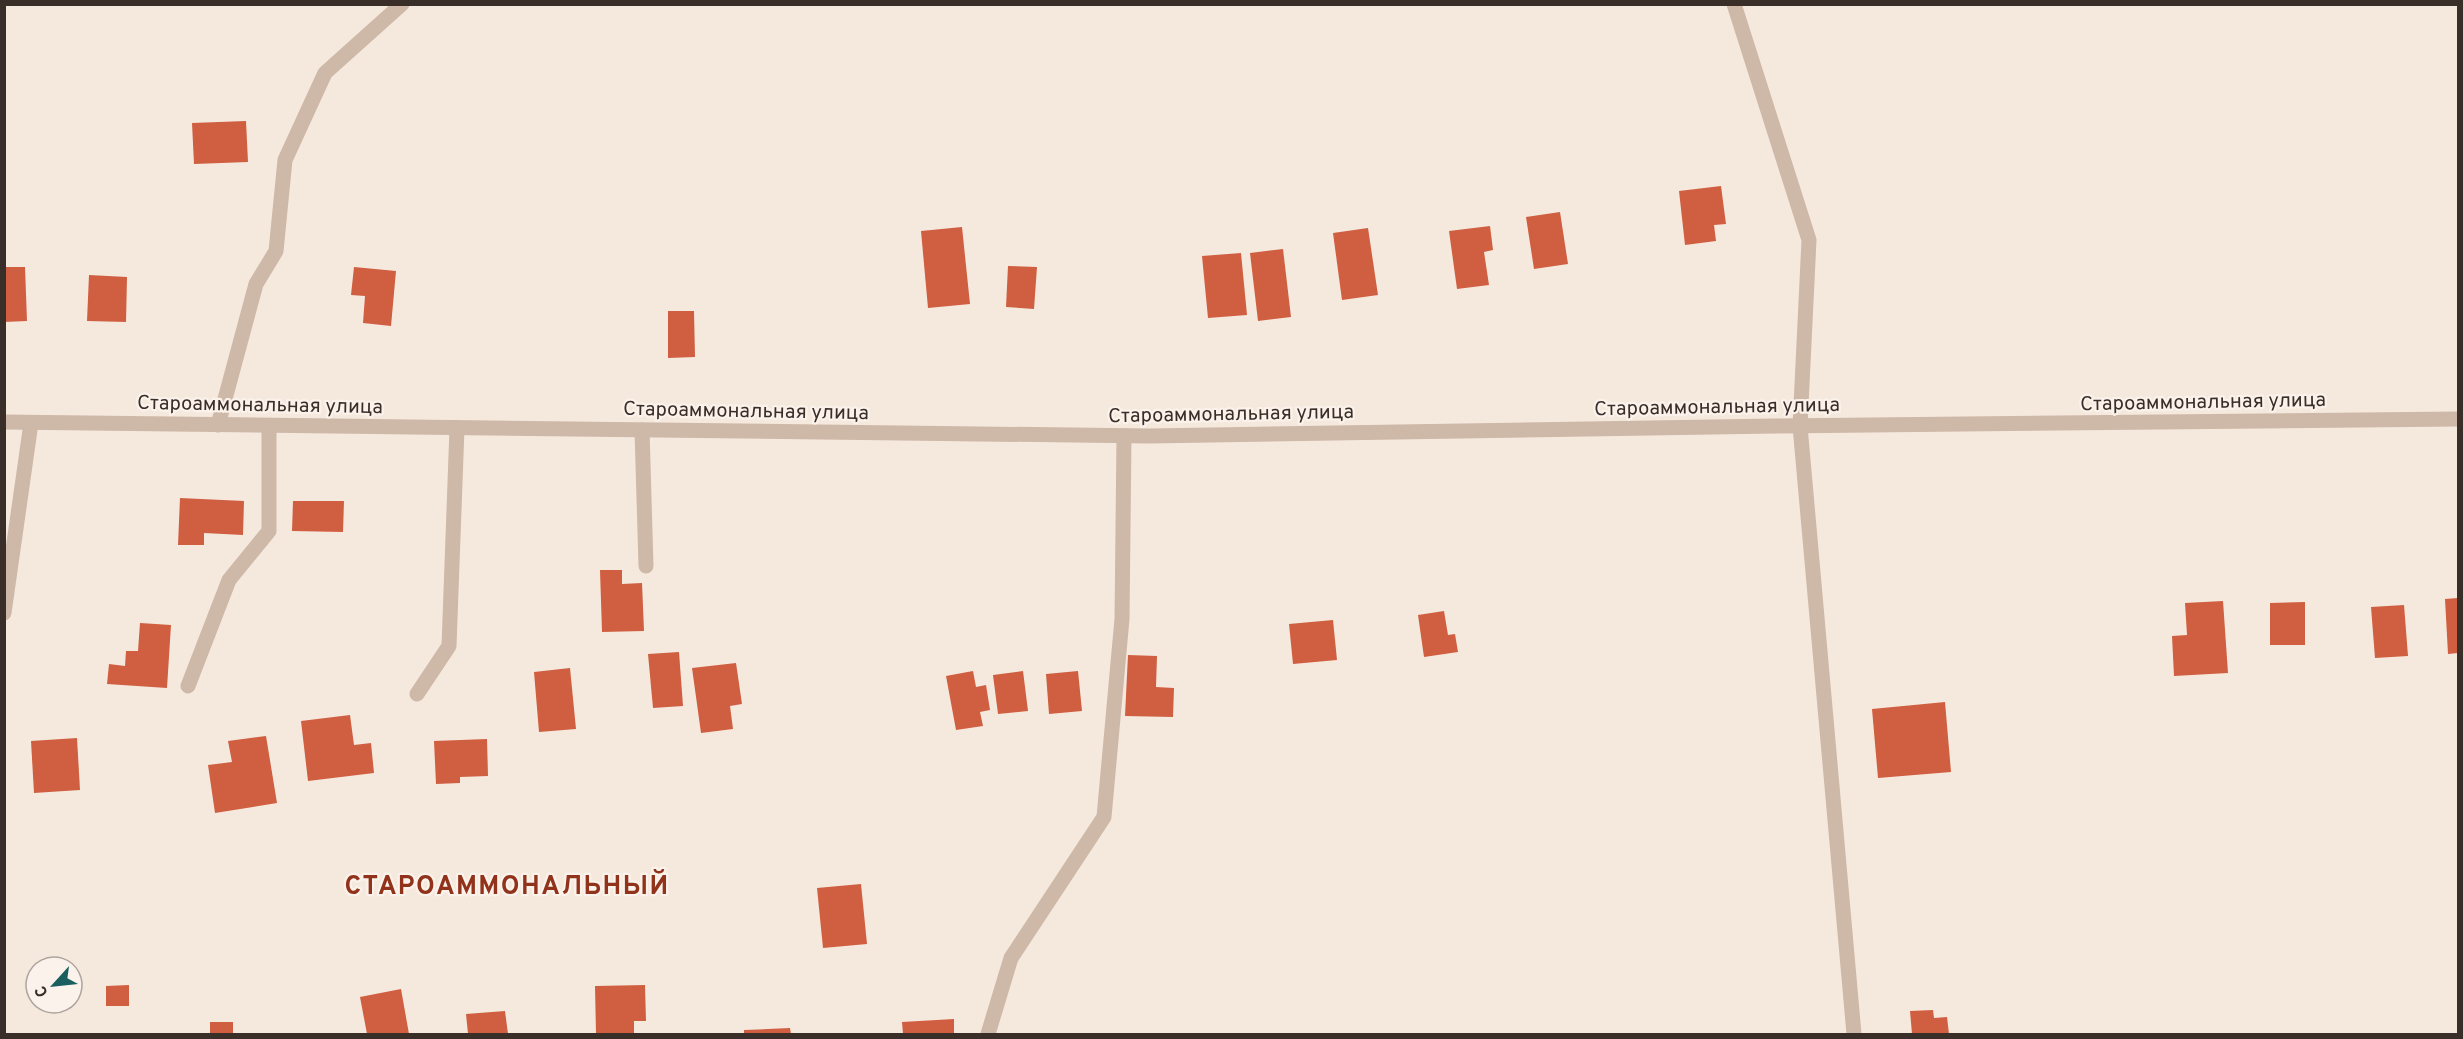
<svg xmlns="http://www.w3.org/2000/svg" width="2463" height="1039" viewBox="0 0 2463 1039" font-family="Overpass,sans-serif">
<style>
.building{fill:#d05e40}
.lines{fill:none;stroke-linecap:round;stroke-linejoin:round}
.service{stroke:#ceb8a8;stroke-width:15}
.minor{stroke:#ceb8a8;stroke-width:15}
.labels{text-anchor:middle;stroke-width:4.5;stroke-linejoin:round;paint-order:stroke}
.street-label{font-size:20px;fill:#3a2e29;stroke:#fbf3eb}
.district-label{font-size:26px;font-weight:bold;letter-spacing:1.5px;fill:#91321a;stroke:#fbf3eb}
</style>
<rect width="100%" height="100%" fill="#f5e9de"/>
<g class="building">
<polygon points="246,121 248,162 194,164 192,123"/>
<polygon points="1721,186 1726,224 1714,225 1716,241 1685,245 1679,191"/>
<polygon points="1560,212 1568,264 1534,269 1526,217"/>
<polygon points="1490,226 1493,250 1484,252 1489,285 1457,289 1449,231"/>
<polygon points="962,227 970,304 928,308 921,231"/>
<polygon points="1368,228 1378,295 1342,300 1333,233"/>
<polygon points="1283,249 1291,317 1258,321 1250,253"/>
<polygon points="1241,253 1247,315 1208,318 1202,256"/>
<polygon points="1008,266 1037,267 1034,309 1006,307"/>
<polygon points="4,267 25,267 27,321 4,322"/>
<polygon points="354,267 396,271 391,326 363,323 365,296 351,295"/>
<polygon points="89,275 127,277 126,322 87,321"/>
<polygon points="668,311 694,311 695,357 668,358"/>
<polygon points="180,498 244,501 243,535 204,533 204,545 178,545"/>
<polygon points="293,501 344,501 343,532 292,531"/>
<polygon points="600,570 622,570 622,584 642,583 644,631 602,632"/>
<polygon points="2458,598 2458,653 2448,654 2445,599"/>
<polygon points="2223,601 2228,673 2174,676 2172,636 2187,635 2185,603"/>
<polygon points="2305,602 2305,645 2270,645 2270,603"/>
<polygon points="2404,605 2408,656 2375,658 2371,607"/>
<polygon points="1444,611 1448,635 1455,634 1458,652 1424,657 1418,615"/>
<polygon points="1333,620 1337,660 1293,664 1289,624"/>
<polygon points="140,623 171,625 167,688 107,684 109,664 125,666 126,651 138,651"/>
<polygon points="679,652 683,706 653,708 648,654"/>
<polygon points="1128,655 1157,656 1156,687 1174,688 1173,717 1125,716"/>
<polygon points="736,663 742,704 730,706 733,729 701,733 692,668"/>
<polygon points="570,668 576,729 539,732 534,672"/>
<polygon points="973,671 976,687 986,685 990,710 980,712 983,726 956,730 946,676"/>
<polygon points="1023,671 1028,711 998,714 993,675"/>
<polygon points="1078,671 1082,711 1049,714 1046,674"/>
<polygon points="1945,702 1951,772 1878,778 1872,709"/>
<polygon points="350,715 354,745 371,743 374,773 308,781 301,721"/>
<polygon points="266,736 277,803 215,813 208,765 232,762 228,741"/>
<polygon points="77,738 80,790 34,793 31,741"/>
<polygon points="487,739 488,776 460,777 460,783 436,784 434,741"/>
<polygon points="861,884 867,944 823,948 817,888"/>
<polygon points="129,985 129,1006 106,1006 106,986"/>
<polygon points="645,985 646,1021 634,1021 634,1034 596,1034 595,986"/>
<polygon points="401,989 409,1034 367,1034 360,997"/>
<polygon points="1933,1010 1934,1018 1947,1017 1949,1034 1912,1034 1910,1011"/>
<polygon points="505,1011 508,1034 468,1034 466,1014"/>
<polygon points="954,1019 954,1034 903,1034 902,1022"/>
<rect x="210" y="1022" width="23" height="12"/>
<polygon points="790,1028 791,1034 744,1034 744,1030"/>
</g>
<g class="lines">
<g class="service">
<polyline points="218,425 256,284 276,251 285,160 325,73 402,4"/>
<polyline points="642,430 646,566"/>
<polyline points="4,613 31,423"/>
<polyline points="188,686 229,580 269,531 269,426"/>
<polyline points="417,694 449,646 457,428"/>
</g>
<g class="minor">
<polyline points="1734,4 1809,240 1800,426 1854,1034"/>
<polyline points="4,422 1150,436 1775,426 2458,419"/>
<polyline points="988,1034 1011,958 1104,817 1122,619 1124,436"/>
</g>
</g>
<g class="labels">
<g class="street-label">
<text transform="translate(2203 401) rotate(-1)" y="7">Староаммональная улица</text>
<text transform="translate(260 404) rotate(1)" y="7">Староаммональная улица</text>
<text transform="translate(1717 406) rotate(-1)" y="7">Староаммональная улица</text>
<text transform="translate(746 410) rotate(1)" y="7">Староаммональная улица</text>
<text transform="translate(1231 413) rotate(-1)" y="7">Староаммональная улица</text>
</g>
<g class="district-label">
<text x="507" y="894">СТАРОАММОНАЛЬНЫЙ</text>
</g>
</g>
<rect width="2463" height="1039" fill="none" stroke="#3a2e29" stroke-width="12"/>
<g transform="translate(54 985) rotate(243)"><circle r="28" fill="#fbf3eb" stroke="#aea49d" stroke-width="1.5"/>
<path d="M0-4.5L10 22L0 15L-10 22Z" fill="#1a5e60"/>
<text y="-9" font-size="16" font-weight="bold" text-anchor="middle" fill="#3a2e29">С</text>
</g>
</svg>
